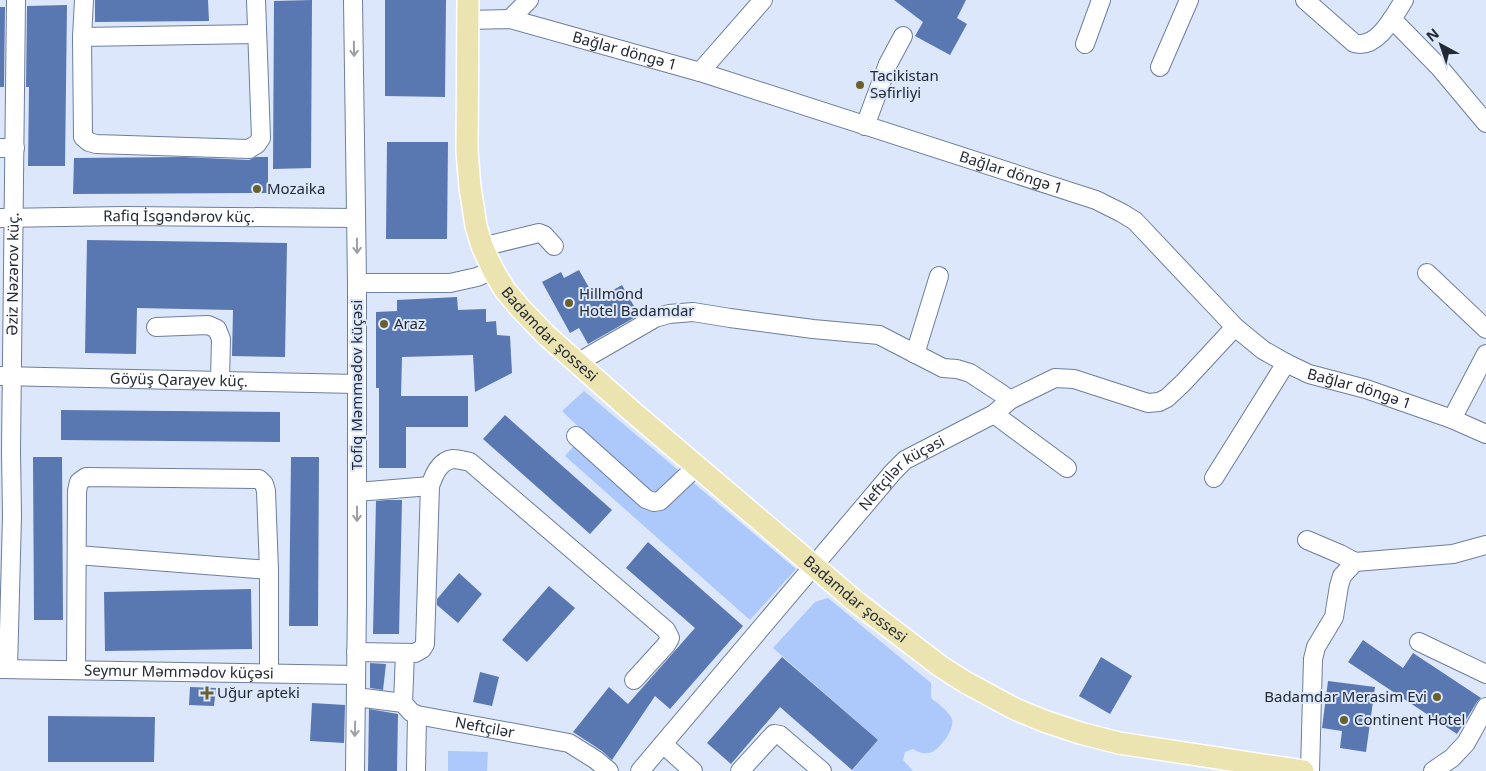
<svg xmlns="http://www.w3.org/2000/svg" width="1486" height="771" viewBox="0 0 1486 771" font-family="'Noto Sans',sans-serif">
<style>
.green{fill:#adc8fb}
.building{fill:#5977b1}
.lines{fill:none;stroke-linecap:round;stroke-linejoin:round}
.minor-casing{stroke:#6e7e9b;stroke-width:20}
.major-casing{stroke:#fff;stroke-width:24}
.minor{stroke:#fff;stroke-width:18}
.major{stroke:#ebe3b0;stroke-width:21}
.oneway{stroke:#9c9fa5}
.poi-dot{fill:#69612d;stroke:#dce7fb;stroke-width:2}
.labels{text-anchor:middle;stroke-width:4;stroke-linejoin:round;paint-order:stroke}
.street-label{font-size:15px;fill:#232a36;stroke:#dce7fb}
.poi-label{font-size:15px;fill:#232a36;stroke:#dce7fb;text-anchor:start}
</style>
<rect width="100%" height="100%" fill="#dce7fb"/>
<g class="green">
<polygon points="584,391 796,569 750,620 565,456 585,433 562,411"/>
<path d="M828 598 931 683V698C937 703 947 710 951 717 957 727 941 747 932 752 925 755 918 752 913 749L905 752 903 760 913 771H852L878 740 773 648 815 602Z"/>
<polygon points="448,751 488,752 487,771 448,771"/>
</g>
<g class="building">
<polygon points="95,0 208,0 209,21 95,22"/>
<polygon points="312,0 311,168 273,169 274,1"/>
<polygon points="385,0 446,0 445,97 385,96"/>
<polygon points="894,0 966,0 957,18 967,24 950,55 915,36 923,22"/>
<polygon points="67,5 65,166 28,166 29,87 26,87 27,6"/>
<polygon points="0,7 5,7 4,87 0,87"/>
<polygon points="387,142 448,142 447,239 386,239"/>
<polygon points="183,157 249,160 256,157 268,157 268,193 73,194 74,158"/>
<polygon points="87,240 287,243 285,357 232,356 233,310 137,308 136,354 85,353"/>
<polygon points="579,270 596,300 622,285 639,315 588,344 579,328 570,333 542,282 561,272 564,278"/>
<polygon points="457,297 458,310 486,309 486,322 496,321 497,335 510,336 512,373 475,392 473,355 402,357 401,396 468,396 468,427 406,427 406,468 379,468 379,388 376,388 376,312 397,311 397,300"/>
<polygon points="61,410 280,412 280,442 61,440"/>
<polygon points="505,415 612,510 590,534 483,439"/>
<polygon points="33,457 62,457 63,620 34,620"/>
<polygon points="291,457 319,457 318,626 289,626"/>
<polygon points="387,500 402,500 399,634 373,634 376,501"/>
<polygon points="648,542 743,626 670,709 655,696 612,760 602,751 573,732 609,687 628,704 695,628 626,568"/>
<polygon points="459,573 482,594 458,623 437,605 437,599"/>
<polygon points="549,586 575,608 527,662 502,640"/>
<polygon points="251,589 252,649 105,651 104,592"/>
<polygon points="1363,640 1403,668 1413,653 1481,698 1477,702 1457,734 1348,662"/>
<polygon points="782,657 878,740 852,770 780,707 731,764 707,743"/>
<polygon points="1101,657 1132,676 1110,714 1079,696"/>
<polygon points="370,663 386,664 383,690 370,688"/>
<polygon points="480,672 499,677 492,706 473,702"/>
<polygon points="1328,681 1375,687 1366,752 1340,748 1342,731 1322,728"/>
<polygon points="190,687 216,688 214,706 189,705"/>
<polygon points="312,703 345,705 344,743 310,741"/>
<polygon points="369,709 398,714 397,771 368,771"/>
<polygon points="48,716 155,717 154,762 48,762"/>
</g>
<g class="lines">
<g class="minor-casing">
<g id="minor">
<polyline points="84,0 82,37 83,137 89,142 96,144 249,149 257,144 261,138 256,0"/>
<polyline points="353,0 357,283 357,599 355,771"/>
<path d="M1305 0 1354 43C1377 50 1394 16 1404 0"/>
<polyline points="510,19 529,0"/>
<polyline points="1392,19 1440,68 1486,123"/>
<path id="s1" d="M468 20 510 19 700 72 1096 200 1122 213 1135 221 1235 327 1263 350 1286 363 1309 374 1366 389 1452 419 1486 434"/>
<polyline points="82,37 257,34"/>
<polyline points="1085,44 1101,0"/>
<polyline points="1160,67 1189,0"/>
<polyline points="700,72 763,0"/>
<polyline points="865,126 888,64 903,36"/>
<polyline points="0,148 15,148"/>
<path id="s2" d="M0 218 125 216 356 218"/>
<polyline points="490,245 539,233 544,235 554,246"/>
<polyline points="1427,273 1486,329"/>
<polyline points="357,283 450,283 477,277 493,270"/>
<polyline points="156,327 208,325 217,329 221,339 220,380"/>
<polyline points="915,354 939,276"/>
<polyline points="577,363 655,318 669,314 693,312 730,318 813,329 879,335 943,368 957,369 970,373 999,392 1010,400"/>
<path id="s3" d="M0 376 356 384"/>
<polyline points="994,414 1067,468"/>
<polyline points="1452,419 1486,354"/>
<polyline points="576,436 646,499 654,502 660,501 697,466"/>
<polyline points="1214,478 1286,363"/>
<polyline points="357,492 430,486"/>
<polyline points="1307,540 1340,554 1355,562 1453,554 1486,545"/>
<polyline points="77,555 269,570"/>
<polyline points="1419,642 1486,674"/>
<path d="M356 652 415 653 422 649 425 644 430 486C434 475 439 461 453 459 458 459 465 461 470 462L666 630 670 638 666 645 634 680"/>
<path id="s4" d="M0 669 356 675"/>
<path id="s5" d="M8 669 12 516 11 451 16 0"/>
<polyline points="76,670 77,491 79,482 86,477 259,479 264,484 266,491 269,570 269,673"/>
<path id="s6" d="M356 697 403 703 411 712 417 715 569 743 596 760 609 771"/>
<polyline points="403,703 405,653"/>
<polyline points="663,744 693,771"/>
<polyline points="416,771 417,715"/>
<path id="s7" d="M640 771 893 472 905 460 994 414 1010 400 1055 378 1074 379 1148 403 1159 402 1167 398 1183 383 1235 327"/>
<polyline points="740,771 774,734 780,735 822,771"/>
<polyline points="1310,771 1313,659 1316,647 1334,617 1339,586 1342,576 1355,562"/>
<polyline points="1433,771 1452,758 1466,743 1486,707"/>
</g>
</g>
<g class="major-casing">
<g id="major">
<path id="s8" d="M468 0 467 151 470 187 476 226 482 246 493 270 505 290 520 308 546 335 634 413 855 601 940 666 965 682 1015 709 1044 721 1080 733 1119 743 1303 771"/>
</g>
</g>
<use href="#minor" class="minor"/>
<use href="#major" class="major"/>
</g>
<defs><path id="oneway-shaft" d="M-6 0H5M1.5-3L5.5 0L1.5 3" fill="none" stroke-width="1.6" stroke-linecap="round" stroke-linejoin="round" transform="scale(1.25)"/></defs>
<g class="oneway">
<use href="#oneway-shaft" transform="translate(354 49) rotate(89)"/>
<use href="#oneway-shaft" transform="translate(357 246) rotate(89)"/>
<use href="#oneway-shaft" transform="translate(357 514) rotate(90)"/>
<use href="#oneway-shaft" transform="translate(355 729) rotate(91)"/>
</g>
<g class="poi-dot">
<circle cx="860" cy="85" r="5"/>
<circle cx="257" cy="189" r="5"/>
<circle cx="569" cy="303" r="5"/>
<circle cx="384" cy="324" r="5"/>
<path d="M204.5 685.5h5v5h5v5h-5v5h-5v-5h-5v-5h5z"/>
<circle cx="1437" cy="697" r="5"/>
<circle cx="1344" cy="720" r="5"/>
</g>
<g class="labels">
<g class="street-label">
<text dy="5" stroke="none"><textPath href="#s1" startOffset="161">Bağlar döngə 1</textPath></text>
<text dy="5" stroke="none"><textPath href="#s1" startOffset="566">Bağlar döngə 1</textPath></text>
<text dy="5" stroke="none"><textPath href="#s2" startOffset="179">Rafiq İsgəndərov küç.</textPath></text>
<text dy="5" stroke="none"><textPath href="#s5" startOffset="395">Əziz Nəzərov küç.</textPath></text>
<text dy="5" stroke="none"><textPath href="#s8" startOffset="360">Badamdar şossesi</textPath></text>
<text dy="5" stroke="none"><textPath href="#s3" startOffset="179">Göyüş Qarayev küç.</textPath></text>
<text transform="translate(357 385) rotate(-90)" y="5">Tofiq Məmmədov küçəsi</text>
<text dy="5" stroke="none"><textPath href="#s1" startOffset="986">Bağlar döngə 1</textPath></text>
<text dy="5" stroke="none"><textPath href="#s7" startOffset="398">Neftçilər küçəsi</textPath></text>
<text dy="5" stroke="none"><textPath href="#s8" startOffset="765">Badamdar şossesi</textPath></text>
<text dy="5" stroke="none"><textPath href="#s4" startOffset="179">Seymur Məmmədov küçəsi</textPath></text>
<text dy="5" stroke="none"><textPath href="#s6" startOffset="135">Neftçilər</textPath></text>
</g>
<g class="poi-label">
<text x="870" y="81">Tacikistan<tspan x="870" dy="17">Səfirliyi</tspan></text>
<text x="267" y="194">Mozaika</text>
<text x="579" y="299">Hillmond<tspan x="579" dy="17">Hotel Badamdar</tspan></text>
<text x="394" y="329">Araz</text>
<text x="217" y="698">Uğur apteki</text>
<text x="1427" y="702" text-anchor="end">Badamdar Merasim Evi</text>
<text x="1354" y="725">Continent Hotel</text>
</g>
</g>
<g transform="translate(1441 45) rotate(320)" stroke="#dce7fb" stroke-width="4" paint-order="stroke">
<path d="M0-4L9 19L0 12L-9 19Z" fill="#232a36"/>
<text y="-8" font-size="14" font-weight="bold" text-anchor="middle" fill="#232a36">N</text>
</g>
</svg>
